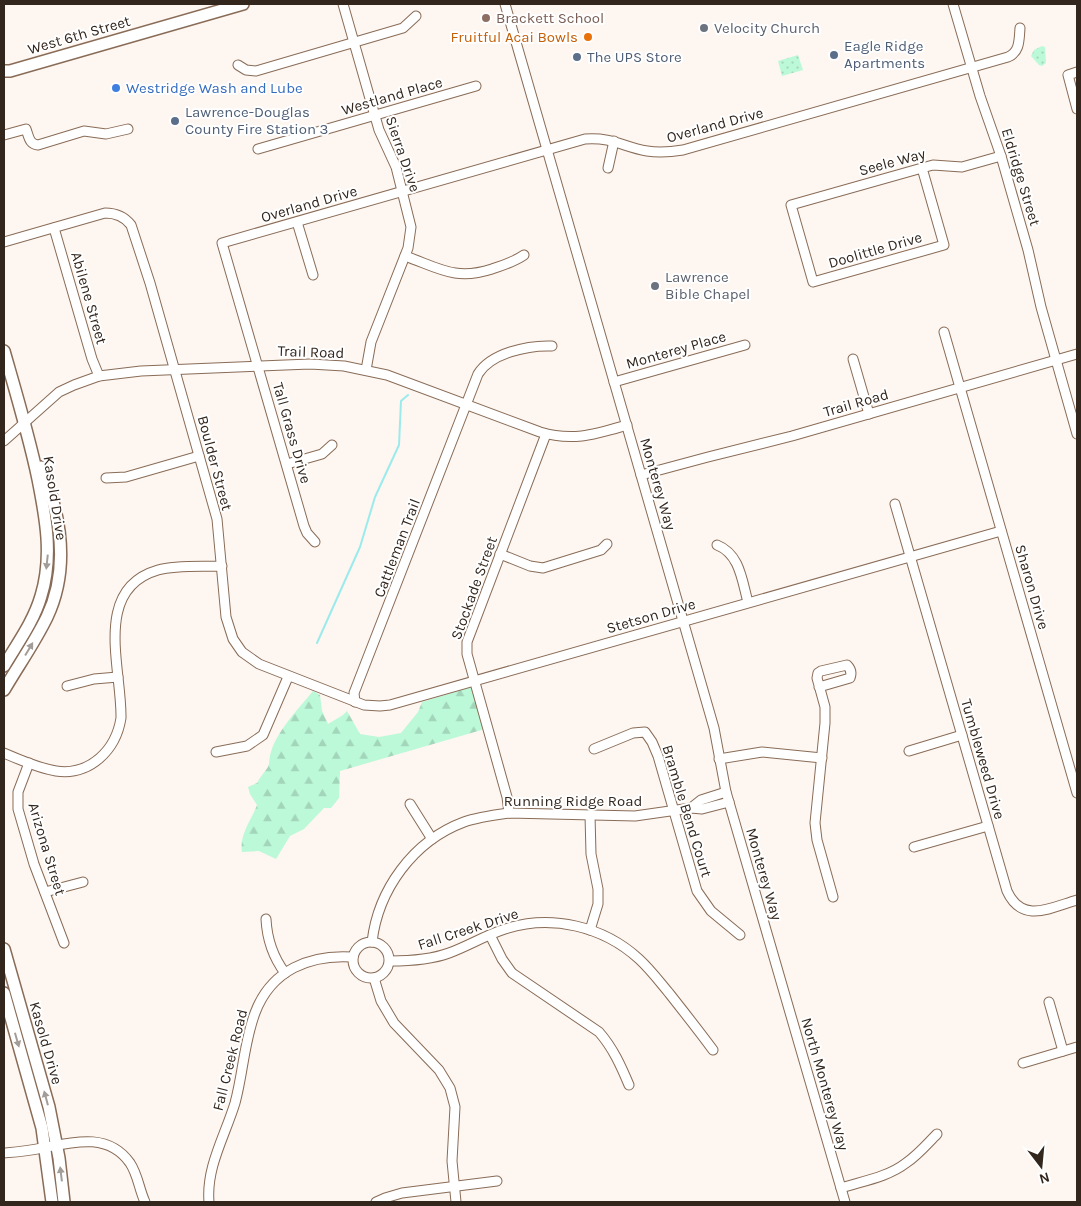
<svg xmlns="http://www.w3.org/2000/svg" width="1081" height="1206" viewBox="0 0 1081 1206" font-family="Karla,sans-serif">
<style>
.forest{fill:url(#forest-firs)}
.park{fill:url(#park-dots)}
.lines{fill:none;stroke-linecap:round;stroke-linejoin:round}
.stream{stroke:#9cebec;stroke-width:2}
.minor-casing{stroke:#896c57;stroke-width:11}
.major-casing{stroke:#896c57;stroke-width:14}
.minor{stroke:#fff;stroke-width:9}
.major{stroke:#fff;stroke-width:11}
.oneway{fill:#a39d99}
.education-dot{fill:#8d6e63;stroke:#fff;stroke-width:2}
.worship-dot{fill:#6b7280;stroke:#fff;stroke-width:2}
.food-dot{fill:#e8710a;stroke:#fff;stroke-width:2}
.service-dot{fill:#5c6f8a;stroke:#fff;stroke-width:2}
.shop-dot{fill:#3f7fe0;stroke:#fff;stroke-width:2}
.labels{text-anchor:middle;stroke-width:4;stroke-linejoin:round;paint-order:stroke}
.education-label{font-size:15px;fill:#785e54;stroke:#fff;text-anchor:start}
.worship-label{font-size:15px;fill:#5b616d;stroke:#fff;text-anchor:start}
.street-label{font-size:15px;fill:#32261d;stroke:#fff}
.food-label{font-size:15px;fill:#c56008;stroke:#fff;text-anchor:end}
.service-label{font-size:15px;fill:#4e5e75;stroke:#fff;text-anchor:start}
.shop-label{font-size:15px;fill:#366cbe;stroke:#fff;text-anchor:start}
</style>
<defs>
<pattern id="forest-firs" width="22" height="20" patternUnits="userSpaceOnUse" patternTransform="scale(1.25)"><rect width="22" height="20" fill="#bcf9d9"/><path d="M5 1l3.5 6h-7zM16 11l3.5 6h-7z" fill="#a2d5ba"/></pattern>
<pattern id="park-dots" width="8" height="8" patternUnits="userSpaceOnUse" patternTransform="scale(1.25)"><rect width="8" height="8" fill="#bcf9d9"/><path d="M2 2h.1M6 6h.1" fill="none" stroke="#a2d5ba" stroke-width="1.8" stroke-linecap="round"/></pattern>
</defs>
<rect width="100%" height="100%" fill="#fdf6f1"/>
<path class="forest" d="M471 687 485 729 340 771 339 798 331 808H324L304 829 290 836 276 859 259 851 242 852C239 835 251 821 257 805L250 794 248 787 257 783C260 777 264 773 268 767 270 762 269 757 271 752 277 731 299 708 313 691L320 695 322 711 328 724 343 715 347 711 360 734 379 737 401 733 418 712 422 702Z"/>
<g class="park">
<polygon points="1042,46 1045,47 1046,63 1042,66 1039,65 1031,56 1034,50"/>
<polygon points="798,55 803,70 782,76 778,61"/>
</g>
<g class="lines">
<polyline class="stream" points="317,643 360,547 375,497 399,445 401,401 408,395"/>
<g class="minor-casing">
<g id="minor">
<polyline points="343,4 379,130 396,167 411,227 408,248 371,342 366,370"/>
<polyline points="505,4 714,728 726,792 845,1202"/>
<polyline points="953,4 980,96 1001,156 1028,250 1041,307 1077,434"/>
<polyline points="238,65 246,70 256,71 403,28 416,16"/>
<polyline points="1077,72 1068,75 1077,109"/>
<path d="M4 135 26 129C29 137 29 144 38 145L84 131 106 134 128 129"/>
<polyline points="258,149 476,86"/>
<polyline points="608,168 614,141"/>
<polyline points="922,168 944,245 813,282 791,205 922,168 933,165 962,167 1001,156"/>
<polyline points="297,222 313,275"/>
<polyline points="54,228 92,359 99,376"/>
<path d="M4 242 105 213C116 213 124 216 131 225L150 283 217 519 226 617 233 639 242 652 259 664 364 705 380 706 390 705 1001 531"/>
<path d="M405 256C439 268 455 281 492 269 504 265 514 262 524 255"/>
<polyline points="944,332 1077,793"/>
<polyline points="853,359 869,414"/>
<polyline points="614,382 745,345"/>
<path d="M4 441 59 392 74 385 99 376 141 371 310 364 344 366 387 375 540 432C573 442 596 434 627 425"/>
<polyline points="287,464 322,454 332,445"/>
<polyline points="641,475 708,457 792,436 1077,354"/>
<polyline points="106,478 126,477 199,456"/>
<path d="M895 504 1007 891C1022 924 1050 908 1077 900"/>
<path d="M315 542 307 533 304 526 222 243 585 139C613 137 623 147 647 151 659 153 671 152 683 150L1008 57C1020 52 1019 40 1020 28"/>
<path d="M717 545C740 554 742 581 748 602"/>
<polyline points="500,554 530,566 543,568 601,550 607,544"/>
<polyline points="67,686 94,679 118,677"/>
<path d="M819 687 850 678C852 673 851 669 847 665L821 671 818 673 817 678 825 707V723L815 823 817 840 833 897"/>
<path d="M355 702 354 693 478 374C491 353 528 345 552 346"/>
<polyline points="594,749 633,733 645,732 652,742 658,756 697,891 711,911 740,935"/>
<polyline points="909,751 962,735"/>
<polyline points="216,752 247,746 263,735 288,677"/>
<path d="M4 753C20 760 38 768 56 771 90 776 116 750 121 718 122 669 92 589 158 570 177 565 202 567 222 566"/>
<polyline points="719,759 762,752 822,758"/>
<polyline points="29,763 18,792 18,809 34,864 64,943"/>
<polyline points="410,804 432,839"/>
<polyline points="691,808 701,800 726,792"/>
<polyline points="509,813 507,797 467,654 467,642 546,434"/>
<polyline points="590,815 591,854 598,889 598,904 590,930"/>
<polyline points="914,847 988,826"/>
<polyline points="45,892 83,882"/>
<path d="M266 919C267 939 273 957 285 973"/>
<path d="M490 935 502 959 512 973 599 1032C613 1048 621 1066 629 1085"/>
<circle cx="371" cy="960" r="18"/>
<path d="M372 942C378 890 413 841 464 822 478 817 494 815 509 813L635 816 691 808 702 809 729 802"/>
<path d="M390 961C410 961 430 960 449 953 468 946 486 935 505 929 551 914 603 926 639 959 650 969 659 981 669 993 684 1012 699 1031 713 1050"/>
<polyline points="374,978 381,1001 394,1023 439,1070 450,1088 455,1107 452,1161 456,1202"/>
<polyline points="1049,1002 1063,1051"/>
<polyline points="1023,1063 1077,1047"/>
<path d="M4 1153C16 1152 29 1151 42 1148 73 1142 108 1132 130 1163 138 1175 139 1189 145 1202"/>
<path d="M841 1188C863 1181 888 1177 906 1163 918 1155 927 1144 937 1134"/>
<path d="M209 1202C206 1167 225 1136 235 1103 243 1074 244 1042 255 1013 271 970 310 954 353 957"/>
<polyline points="376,1202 385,1198 402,1193 497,1181"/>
</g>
</g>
<g class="major-casing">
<g id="major">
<polyline points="4,71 10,71 243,4"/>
<path d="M4 351C16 393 29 436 38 479 46 519 53 557 41 596 34 621 17 644 4 666"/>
<path d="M4 690C18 666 35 642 47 617 70 568 61 515 41 467"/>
<polyline points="4,949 49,1107 59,1158 64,1202"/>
<polyline points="4,993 42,1128 52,1202"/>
</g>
</g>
<use href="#minor" class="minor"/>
<use href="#major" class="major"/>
</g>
<defs><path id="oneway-solid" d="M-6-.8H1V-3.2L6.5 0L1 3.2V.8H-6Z" transform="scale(1.25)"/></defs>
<g class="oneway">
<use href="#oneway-solid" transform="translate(47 562) rotate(96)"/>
<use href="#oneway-solid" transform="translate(29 649) rotate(-59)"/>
<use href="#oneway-solid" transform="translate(17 1040) rotate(74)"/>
<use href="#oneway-solid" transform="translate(46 1098) rotate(-105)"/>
<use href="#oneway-solid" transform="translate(61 1174) rotate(-97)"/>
</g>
<circle class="education-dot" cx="486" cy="18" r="5"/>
<g class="worship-dot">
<circle cx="704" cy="28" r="5"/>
<circle cx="655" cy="286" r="5"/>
</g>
<circle class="food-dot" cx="588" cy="37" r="5"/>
<g class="service-dot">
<circle cx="834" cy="55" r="5"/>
<circle cx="577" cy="57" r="5"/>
<circle cx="175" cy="121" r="5"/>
</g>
<circle class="shop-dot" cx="116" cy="88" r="5"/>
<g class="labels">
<g class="education-label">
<text x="496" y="23">Brackett School</text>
</g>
<g class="worship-label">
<text x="714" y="33">Velocity Church</text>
<text x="665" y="282">Lawrence<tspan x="665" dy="17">Bible Chapel</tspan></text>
</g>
<g class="street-label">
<text transform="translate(79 35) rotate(-16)" y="5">West 6th Street</text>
<text transform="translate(392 96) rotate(-16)" y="5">Westland Place</text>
<text transform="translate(715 125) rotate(-15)" y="5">Overland Drive</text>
<text transform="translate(403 154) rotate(71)" y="5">Sierra Drive</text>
<text transform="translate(892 162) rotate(-15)" y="5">Seele Way</text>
<text transform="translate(1021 177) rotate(73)" y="5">Eldridge Street</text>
<text transform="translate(309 204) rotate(-16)" y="5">Overland Drive</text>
<text transform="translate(875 250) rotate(-16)" y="5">Doolittle Drive</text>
<text transform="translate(89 298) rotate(74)" y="5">Abilene Street</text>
<text transform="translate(676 350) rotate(-16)" y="5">Monterey Place</text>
<text transform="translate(311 352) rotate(2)" y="5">Trail Road</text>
<text transform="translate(856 403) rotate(-16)" y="5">Trail Road</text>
<text transform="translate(292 433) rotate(74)" y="5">Tall Grass Drive</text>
<text transform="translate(215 463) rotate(75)" y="5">Boulder Street</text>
<text transform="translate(658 484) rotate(74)" y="5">Monterey Way</text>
<text transform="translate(55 498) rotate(81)" y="5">Kasold Drive</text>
<text transform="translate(397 548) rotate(-69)" y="5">Cattleman Trail</text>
<text transform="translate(1032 587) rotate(74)" y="5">Sharon Drive</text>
<text transform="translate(474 588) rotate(-70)" y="5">Stockade Street</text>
<text transform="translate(651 616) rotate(-16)" y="5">Stetson Drive</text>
<text transform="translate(983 759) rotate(74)" y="5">Tumbleweed Drive</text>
<text x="573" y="806">Running Ridge Road</text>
<text transform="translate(687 811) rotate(73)" y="5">Bramble Bend Court</text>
<text transform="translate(47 849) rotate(73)" y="5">Arizona Street</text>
<text transform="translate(764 874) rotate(74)" y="5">Monterey Way</text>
<text transform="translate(468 929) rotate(-18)" y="5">Fall Creek Drive</text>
<text transform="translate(46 1043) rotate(74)" y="5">Kasold Drive</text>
<text transform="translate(230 1060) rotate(-76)" y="5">Fall Creek Road</text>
<text transform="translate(825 1084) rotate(74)" y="5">North Monterey Way</text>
</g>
<g class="food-label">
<text x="578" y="42">Fruitful Acai Bowls</text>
</g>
<g class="service-label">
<text x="844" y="51">Eagle Ridge<tspan x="844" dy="17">Apartments</tspan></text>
<text x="587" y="62">The UPS Store</text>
<text x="185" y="117">Lawrence-Douglas<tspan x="185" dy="17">County Fire Station 3</tspan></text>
</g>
<g class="shop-label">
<text x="126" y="93">Westridge Wash and Lube</text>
</g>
</g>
<rect width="1081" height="1206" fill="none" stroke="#32261d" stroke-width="10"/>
<g transform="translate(1041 1166) rotate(164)" stroke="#ffffff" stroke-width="4" paint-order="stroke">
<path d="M0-4L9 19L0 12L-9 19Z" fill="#32261d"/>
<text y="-8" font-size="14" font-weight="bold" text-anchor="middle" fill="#32261d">N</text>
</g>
</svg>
